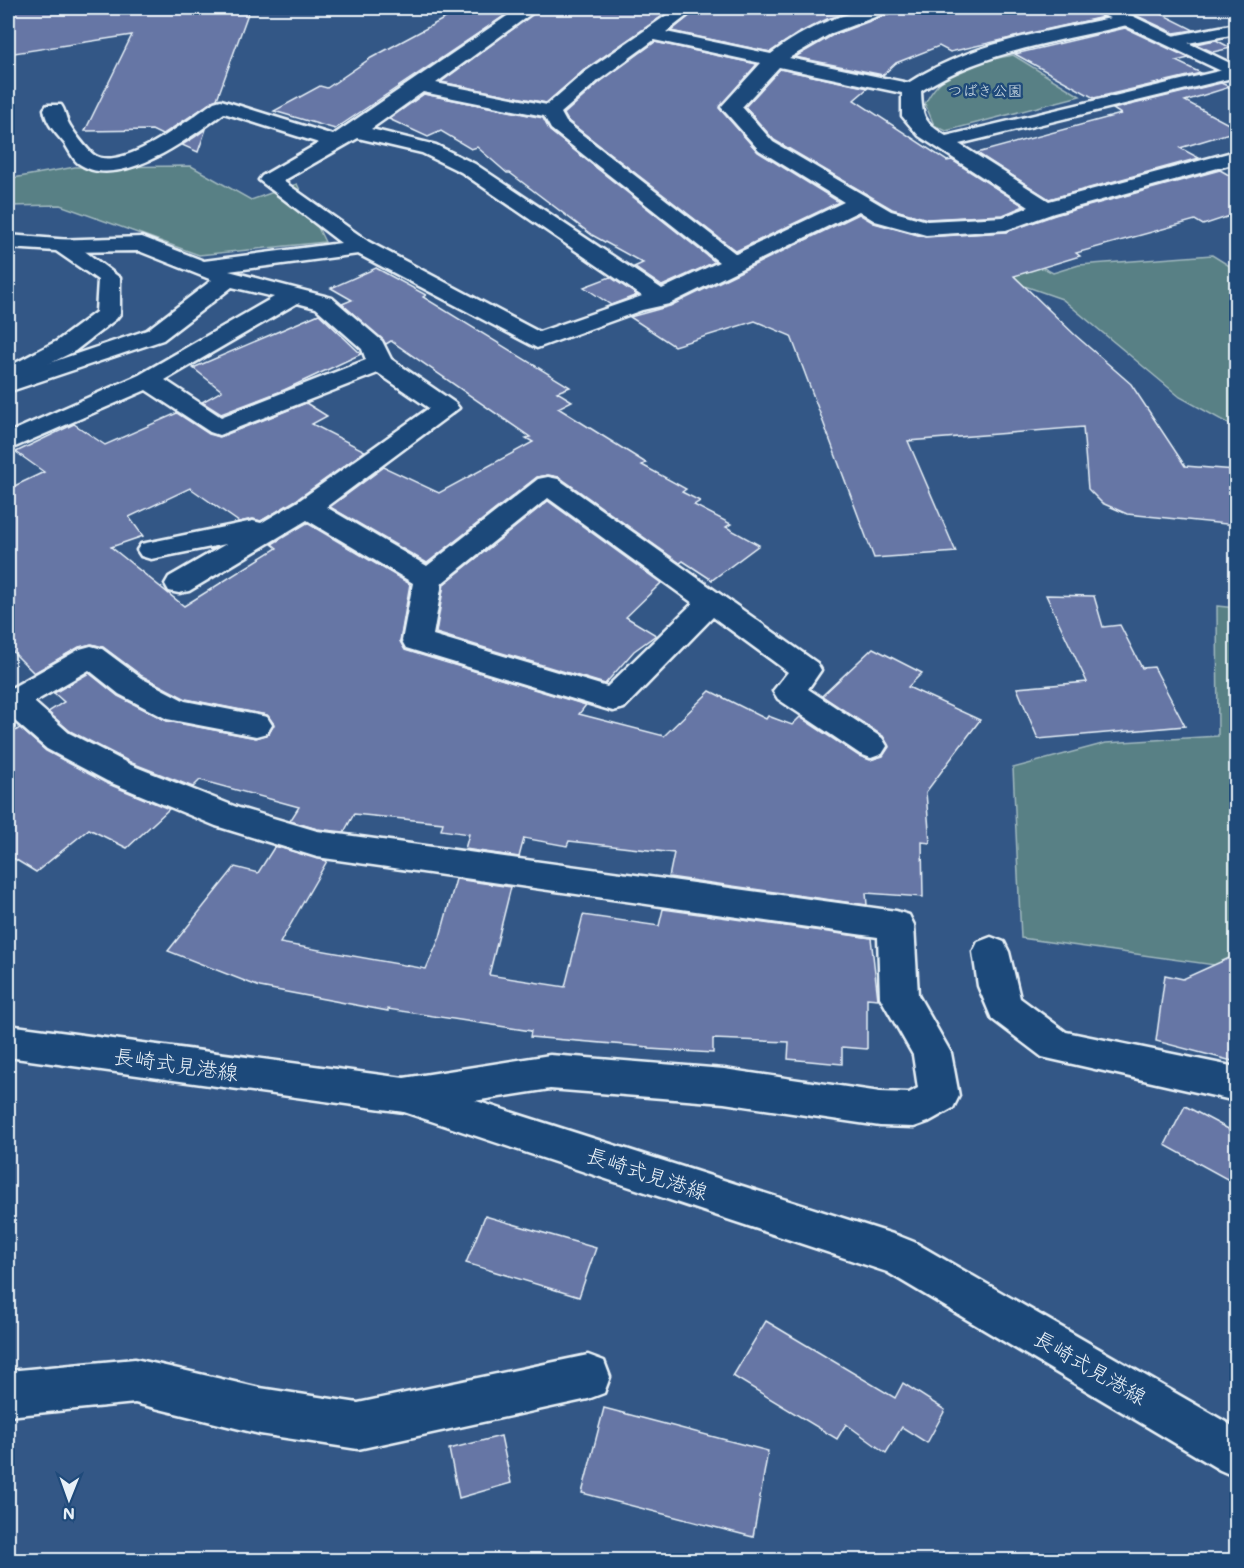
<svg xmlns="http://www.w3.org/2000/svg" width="1244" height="1568" viewBox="0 0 1244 1568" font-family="Mali,'Klee One',sans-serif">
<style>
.green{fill:#598085;stroke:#a0b8be;stroke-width:1.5}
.building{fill:#6676a5;stroke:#e8f1f8;stroke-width:1.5}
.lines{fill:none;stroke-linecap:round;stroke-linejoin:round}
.street-casing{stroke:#e8f1f8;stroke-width:5}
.secondary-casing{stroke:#e8f1f8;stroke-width:5}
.street{fill:#1f4a7a;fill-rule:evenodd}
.secondary{fill:#1f4a7a;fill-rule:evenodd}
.labels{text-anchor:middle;stroke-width:5;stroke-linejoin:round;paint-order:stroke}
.far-park-label{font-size:15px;fill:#d3e0e7;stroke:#1f4a7a}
.near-street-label{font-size:21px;fill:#e8f1f8;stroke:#1f4a7a}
</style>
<rect width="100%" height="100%" fill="#335786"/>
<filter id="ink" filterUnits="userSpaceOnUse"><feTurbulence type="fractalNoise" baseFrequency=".0167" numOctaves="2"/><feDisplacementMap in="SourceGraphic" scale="12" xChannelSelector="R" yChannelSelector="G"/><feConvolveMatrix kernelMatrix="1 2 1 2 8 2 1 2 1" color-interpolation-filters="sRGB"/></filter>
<g filter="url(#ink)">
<g class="green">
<path d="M1013 55 1080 96 946 131 934 125 925 104C943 66 975 63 1013 55Z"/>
<polygon points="191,166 251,200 297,184 325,242 199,255 60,205 8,206 8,179 75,167"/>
<polygon points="916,236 986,238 1053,273 1079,265 1212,255 1236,270 1236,428 1180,397 1062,299 950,260"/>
<polygon points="1217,606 1236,608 1236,968 1021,938 1013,768 1106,743 1218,736"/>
</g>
<g class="building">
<polygon points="29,8 250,8 217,99 162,135 152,130 85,131 132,35 8,54 8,11"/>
<polygon points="464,8 516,8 335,129 274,111 320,86 327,88 371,58"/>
<polygon points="541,8 674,8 584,70 546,103 441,82"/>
<polygon points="699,8 869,8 827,19 797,34 770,52 671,31"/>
<polygon points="892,8 1092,8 1095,13 1103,17 950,52 939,46 896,63 883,75 795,57 833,35 889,14"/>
<polygon points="1120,8 1150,8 1194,30 1174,33"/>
<polygon points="1125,28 1189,58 1176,61 1201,73 1094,98 1015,54"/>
<polygon points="1216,40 1231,48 1213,52 1195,44"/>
<polygon points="655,42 757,64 719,108 758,152 839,202 736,251 568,121 564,114 600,82"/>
<polygon points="780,69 868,88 854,100 947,161 952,160 1024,206 1003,215 927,219 892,209 774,140 745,107"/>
<polygon points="1221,83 1230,87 1185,101 1236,128 1236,131 1180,148 1199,158 1049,199 977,153 1121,114 1113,109"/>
<polygon points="424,94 543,118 550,131 715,262 662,286 634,267 643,263 592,235 510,173 507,173 477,147 471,149 441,131 428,137 389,119"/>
<polygon points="206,129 198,152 182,145 195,137"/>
<polygon points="1220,170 1236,179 1236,214 1203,225 1195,220 1076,253 1080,256 1014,276 1075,335 1131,384 1185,466 1236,470 1236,525 1127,514 1102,503 1088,489 1083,427 908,441 956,552 874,558 791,336 755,321 674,346 630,317 670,306 859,214 874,223 925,237 1006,232 1055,215"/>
<polygon points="376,268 426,295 423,297 570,387 557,392 572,401 558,408 646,463 642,465 686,489 682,492 700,501 694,505 731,524 726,527 759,545 712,580 683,561 680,563 559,477 548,475 537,477 427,563 330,507 384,467 439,493 533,442 526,438 530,437 391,341 386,344 342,304 352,300 331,288"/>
<polygon points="610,277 637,295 611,305 584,287"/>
<polygon points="319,314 361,354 284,390 221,414 202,402 222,391 193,368"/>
<polygon points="306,403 327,416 312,424 365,451 296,500 261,521 253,519 239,522 190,488 129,517 143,536 111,547 184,606 277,548 272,544 307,523 410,584 400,641 405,650 586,705 579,714 664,736 710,691 766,719 768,716 792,725 800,717 859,756 870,760 883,756 889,747 883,736 822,696 873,648 922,673 908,687 980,720 926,792 930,843 922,842 923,897 866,893 867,905 669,877 674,853 569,841 567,846 524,838 519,857 465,849 469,834 441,830 443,823 354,814 344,832 317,829 290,821 299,807 200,780 193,787 132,763 70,731 48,712 64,702 54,693 89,673 118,696 167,721 256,738 269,734 274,724 267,715 186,699 142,676 103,647 92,644 79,647 34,673 8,647 8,489 44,472 16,452 74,424 105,445 177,413 209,434 220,437"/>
<polygon points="548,501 661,583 626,617 656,635 634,651 605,684 436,633 444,584"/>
<polygon points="1046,595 1094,596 1103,627 1120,625 1142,668 1154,667 1185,726 1038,739 1017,688 1087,682"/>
<polygon points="20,728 46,751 106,783 169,809 127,848 89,829 36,872 8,855 8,736"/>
<polygon points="275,846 327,861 280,943 426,969 440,937 456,879 511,887 489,975 565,987 583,915 659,926 663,909 871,938 878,999 867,998 867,1049 842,1047 842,1064 788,1059 789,1042 713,1039 713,1053 649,1049 649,1047 530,1037 531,1031 388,1009 388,1011 260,987 168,951 235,867 258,873"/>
<polygon points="1236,955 1236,1062 1156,1041 1165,975 1183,979"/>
<polygon points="1185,1106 1236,1133 1236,1184 1165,1145"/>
<polygon points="485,1216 596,1248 579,1297 466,1263"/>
<polygon points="766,1321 895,1398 903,1383 945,1410 927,1443 902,1427 886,1453 846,1424 837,1439 733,1376"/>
<polygon points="604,1408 768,1451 753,1537 582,1493"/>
<polygon points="501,1436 511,1483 459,1498 449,1449"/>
</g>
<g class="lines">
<g class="street-casing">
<g id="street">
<path d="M519 8H539L436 83 547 105 585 72 677 8H697L666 32 771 54C805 28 848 8 890 8L888 12 832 33 789 58 908 83C973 41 1051 31 1125 15L1134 20 1131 24C1059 42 984 50 921 91 922 116 923 122 946 136L1236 67V77L959 144 1049 201 1236 151V163L1054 213 1006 230 926 235 875 221 859 211 669 304 642 310 537 348 358 254 229 271 332 298 382 341 391 359 455 403 459 408 326 507 427 566 538 479 548 477 558 479 817 663 821 670 808 689 882 738 887 746 882 754 871 758 860 754 778 699 773 691 788 672 713 617 624 708 613 711 406 648 402 641 413 583 307 520 189 591 179 593 169 591 165 584 169 577 226 544 151 559 141 556 137 550 141 544 253 521 261 523 297 502 429 408 378 373 219 435 210 432 146 390 8 450V433L139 375 274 297 232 287 163 340 8 392V377L147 330 212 280 139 251 62 252 54 250 51 245 54 240 142 237 204 261 341 243 259 180 262 176 319 143 224 113C192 136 119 193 78 163 73 159 69 150 65 144 56 133 46 124 44 109L47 105H61C65 110 65 116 68 122 71 129 88 151 94 155 122 173 191 118 214 102L221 100 333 135ZM654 40 761 63 721 107 759 150 844 202 736 254 566 122 561 113 599 80ZM779 67 902 93V116L919 136 1029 207 1003 217 927 221 891 211 773 142 742 107ZM423 92 544 116 551 129 719 262 662 289 475 164 436 145 371 129ZM358 138 422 153 461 172 642 296 539 332 369 242 283 181ZM297 303 316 308 362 349 366 360 221 417 165 380ZM548 498 693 603 607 687 433 635 442 583Z"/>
<polygon points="1236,24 1236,34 1172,46 1163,41 1172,36"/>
<polygon points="91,646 102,649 141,678 185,701 267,717 272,725 267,733 256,736 167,719 119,694 89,670 34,702 69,733 131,765 239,808 317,831 896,911 909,915 914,925 918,995 951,1053 959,1096 953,1108 928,1122 914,1127 880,1126 724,1103 550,1089 404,1112 390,1107 384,1095 390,1083 404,1078 550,1055 724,1069 880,1092 909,1093 918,1088 913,1055 880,997 878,937 317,857 216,826 107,781 47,749 8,715 8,690 80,649"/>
<polygon points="991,937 1004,942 1009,952 1020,998 1066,1032 1236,1067 1236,1101 1042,1057 992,1019 978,986 973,952 978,942"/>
<polygon points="588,1355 604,1361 610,1377 604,1393 588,1399 358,1449 260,1434 135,1403 8,1416 8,1371 135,1359 260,1388 358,1403"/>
</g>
</g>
<g class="secondary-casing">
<g id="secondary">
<polygon points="1094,8 1116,8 1236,66 1236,78 1097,12"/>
<polygon points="8,235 70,240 120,278 120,314 116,319 75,351 8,384 8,367 57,341 96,312 98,280 56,251 8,248"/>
<polygon points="8,1025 404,1078 899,1236 914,1242 1236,1428 1236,1477 1220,1470 887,1272 404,1112 8,1057"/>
</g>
</g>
<use href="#street" class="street"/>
<use href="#secondary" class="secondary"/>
</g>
</g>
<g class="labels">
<g class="far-park-label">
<text x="985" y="96">つばき公園</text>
</g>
<g class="near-street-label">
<text transform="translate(176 1065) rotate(8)" y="7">長崎式見港線</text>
<text transform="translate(647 1174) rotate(18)" y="7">長崎式見港線</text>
<text transform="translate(1090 1368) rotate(30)" y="7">長崎式見港線</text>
</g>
</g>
<rect width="1244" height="1568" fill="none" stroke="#1f4a7a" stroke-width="30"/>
<rect x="15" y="15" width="1214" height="1538" fill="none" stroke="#e8f1f8" stroke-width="2" filter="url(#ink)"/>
<g transform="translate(69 1499) rotate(181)" stroke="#1f4a7a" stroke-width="4.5" paint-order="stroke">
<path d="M0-4.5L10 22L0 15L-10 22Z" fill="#e8f1f8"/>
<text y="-9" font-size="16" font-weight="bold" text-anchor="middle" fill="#e8f1f8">N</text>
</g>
</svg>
